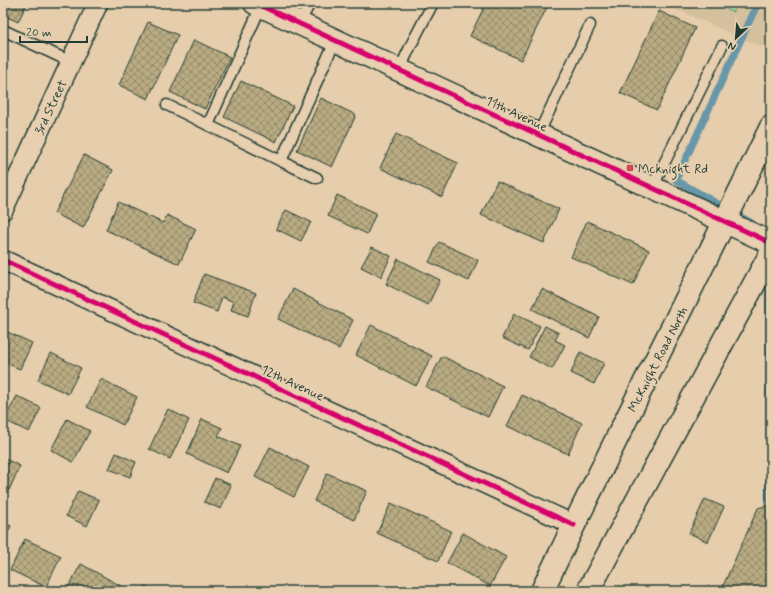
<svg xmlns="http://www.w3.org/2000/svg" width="774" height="594" viewBox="0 0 774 594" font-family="Mynerve,sans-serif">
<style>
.built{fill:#d4c09d}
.park{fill:#a7edb9;stroke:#639576}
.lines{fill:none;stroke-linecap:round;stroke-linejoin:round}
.stream{stroke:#6897aa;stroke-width:7}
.building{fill:url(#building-cross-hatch);stroke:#1f3d34}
.service-casing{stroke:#1f3d34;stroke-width:13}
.minor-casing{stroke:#1f3d34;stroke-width:22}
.tertiary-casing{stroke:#1f3d34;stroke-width:25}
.service{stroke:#e8cfb0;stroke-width:10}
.minor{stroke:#e8cfb0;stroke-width:19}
.tertiary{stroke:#e8cfb0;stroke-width:22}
.cycleway-casing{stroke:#e8cfb0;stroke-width:8}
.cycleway{stroke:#d6006c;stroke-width:5}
.poi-dot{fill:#d1495b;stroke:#e8cfb0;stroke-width:1.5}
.labels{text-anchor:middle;stroke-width:4;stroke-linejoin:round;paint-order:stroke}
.street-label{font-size:13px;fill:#1f3d34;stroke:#e8cfb0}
.poi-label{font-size:13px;fill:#1f3d34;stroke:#e8cfb0;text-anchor:start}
</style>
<defs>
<pattern id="building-cross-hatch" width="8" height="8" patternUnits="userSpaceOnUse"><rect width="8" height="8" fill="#b9ab82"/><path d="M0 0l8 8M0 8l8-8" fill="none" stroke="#968c6b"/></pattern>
</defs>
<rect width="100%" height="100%" fill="#e6cdab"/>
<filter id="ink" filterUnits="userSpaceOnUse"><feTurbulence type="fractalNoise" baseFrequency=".025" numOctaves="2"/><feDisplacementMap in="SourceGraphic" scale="8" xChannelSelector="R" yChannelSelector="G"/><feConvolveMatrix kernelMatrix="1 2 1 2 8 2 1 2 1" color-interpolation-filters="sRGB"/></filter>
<g filter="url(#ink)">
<polygon class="built" points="662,3 771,3 771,29 762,47"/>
<polygon class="park" points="712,3 737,3 733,12"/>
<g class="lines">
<g class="stream">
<polyline points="752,223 676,180 758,3"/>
<polyline points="769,513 769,271"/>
</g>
</g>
<g class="building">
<polygon points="3,3 27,3 18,22 3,15"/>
<polygon points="486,3 549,3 521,60 470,36"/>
<polygon points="659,11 695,28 657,110 620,93"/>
<polygon points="148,22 178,35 148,99 119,85"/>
<polygon points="194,40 230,57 205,109 170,92"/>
<polygon points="241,81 293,106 276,142 224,117"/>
<polygon points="321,98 356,115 332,167 297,150"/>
<polygon points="396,134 458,163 442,197 380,168"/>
<polygon points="84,155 113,170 83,228 54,213"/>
<polygon points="497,181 559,209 544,243 481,215"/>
<polygon points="337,195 376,213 367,234 328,216"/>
<polygon points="118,202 163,223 167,215 196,229 179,264 106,230"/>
<polygon points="286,210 311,222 301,241 276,229"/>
<polygon points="587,221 649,250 633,285 571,257"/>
<polygon points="439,242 478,260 469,281 429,262"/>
<polygon points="372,247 391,256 381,277 361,267"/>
<polygon points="398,259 440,280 428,305 386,284"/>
<polygon points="204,274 256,293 248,316 231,310 234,302 222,297 217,312 193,303"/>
<polygon points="293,289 353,320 339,349 278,319"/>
<polygon points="542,289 599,317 589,338 532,309"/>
<polygon points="514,314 540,326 528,350 502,338"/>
<polygon points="371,325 432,356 416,386 356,355"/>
<polygon points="545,326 559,333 555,340 565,345 552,369 529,357"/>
<polygon points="3,330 32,343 20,369 3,362"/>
<polygon points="580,352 604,363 594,384 571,373"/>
<polygon points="51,353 81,368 68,394 38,380"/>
<polygon points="442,356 503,386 488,417 426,387"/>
<polygon points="101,379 137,397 123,425 87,407"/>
<polygon points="522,395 582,423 568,454 507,426"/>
<polygon points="17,396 41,408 29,432 4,420"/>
<polygon points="168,409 189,420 170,459 149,449"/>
<polygon points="67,419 90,431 73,462 51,450"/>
<polygon points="202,419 222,428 218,436 240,446 227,473 187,454"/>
<polygon points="270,447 309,467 294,497 255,477"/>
<polygon points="116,453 136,462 130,477 109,469"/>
<polygon points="3,458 20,466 9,490 3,487"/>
<polygon points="327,473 367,491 354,520 314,501"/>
<polygon points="215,478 231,485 221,509 204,502"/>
<polygon points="78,491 99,500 87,526 66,516"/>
<polygon points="705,499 724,507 708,542 689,533"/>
<polygon points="391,503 451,531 438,561 377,533"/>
<polygon points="771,504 771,591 732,591 723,586 758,508"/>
<polygon points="3,522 11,526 3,542"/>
<polygon points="463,533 506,557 490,586 447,563"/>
<polygon points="25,539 61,556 46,587 10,570"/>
<polygon points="81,564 130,591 66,591"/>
<polygon points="145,586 157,591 142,591"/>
</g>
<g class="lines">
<g class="service-casing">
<g id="service">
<polyline points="261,6 208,125 281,161 335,41"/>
<polyline points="299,24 310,3"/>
<polyline points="3,30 71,62"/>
<polyline points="399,71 411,45 433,3"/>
<polyline points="167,105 208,125"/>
<polyline points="538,135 590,25"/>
<polyline points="281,161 317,178"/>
<polyline points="652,188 722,46"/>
</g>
</g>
<g class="minor-casing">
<g id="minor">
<polyline points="3,210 98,3"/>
<polyline points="3,260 574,525"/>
</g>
</g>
<g class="tertiary-casing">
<g id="tertiary">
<polyline points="255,3 771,243"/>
<path d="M542 591C617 435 696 282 771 127"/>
<polyline points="588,591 771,253"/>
</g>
</g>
<use href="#service" class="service"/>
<use href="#minor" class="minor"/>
<use href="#tertiary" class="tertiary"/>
<g class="cycleway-casing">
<g id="cycleway">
<polyline points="255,3 771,243"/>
<polyline points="3,260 574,525"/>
</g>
</g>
<use href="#cycleway" class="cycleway"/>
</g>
</g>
<rect class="poi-dot" x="626" y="164" width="8" height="8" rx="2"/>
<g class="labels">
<g class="street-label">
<text transform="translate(50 107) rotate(-65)" y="5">3rd Street</text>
<text transform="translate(517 113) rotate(25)" y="5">11th Avenue</text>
<text transform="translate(657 359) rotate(-63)" y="5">McKnight Road North</text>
<text transform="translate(293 382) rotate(25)" y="5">12th Avenue</text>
</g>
<g class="poi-label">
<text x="638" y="173">Mcknight Rd</text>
</g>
</g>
<rect width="774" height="594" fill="none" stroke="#e8cfb0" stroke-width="16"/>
<rect x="8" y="8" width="758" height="578" fill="none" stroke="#1f3d34" stroke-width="1.5" filter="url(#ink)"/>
<g transform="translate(736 38) rotate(206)" stroke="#e8cfb0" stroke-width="3" paint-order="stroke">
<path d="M0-3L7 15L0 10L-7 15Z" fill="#1f3d34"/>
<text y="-6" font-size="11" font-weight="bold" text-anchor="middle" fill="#1f3d34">N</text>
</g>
<path d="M20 36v6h67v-6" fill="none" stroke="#1f3d34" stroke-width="2"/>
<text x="26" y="36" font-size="12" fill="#1f3d34" stroke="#e8cfb0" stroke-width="3" paint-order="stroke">20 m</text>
</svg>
